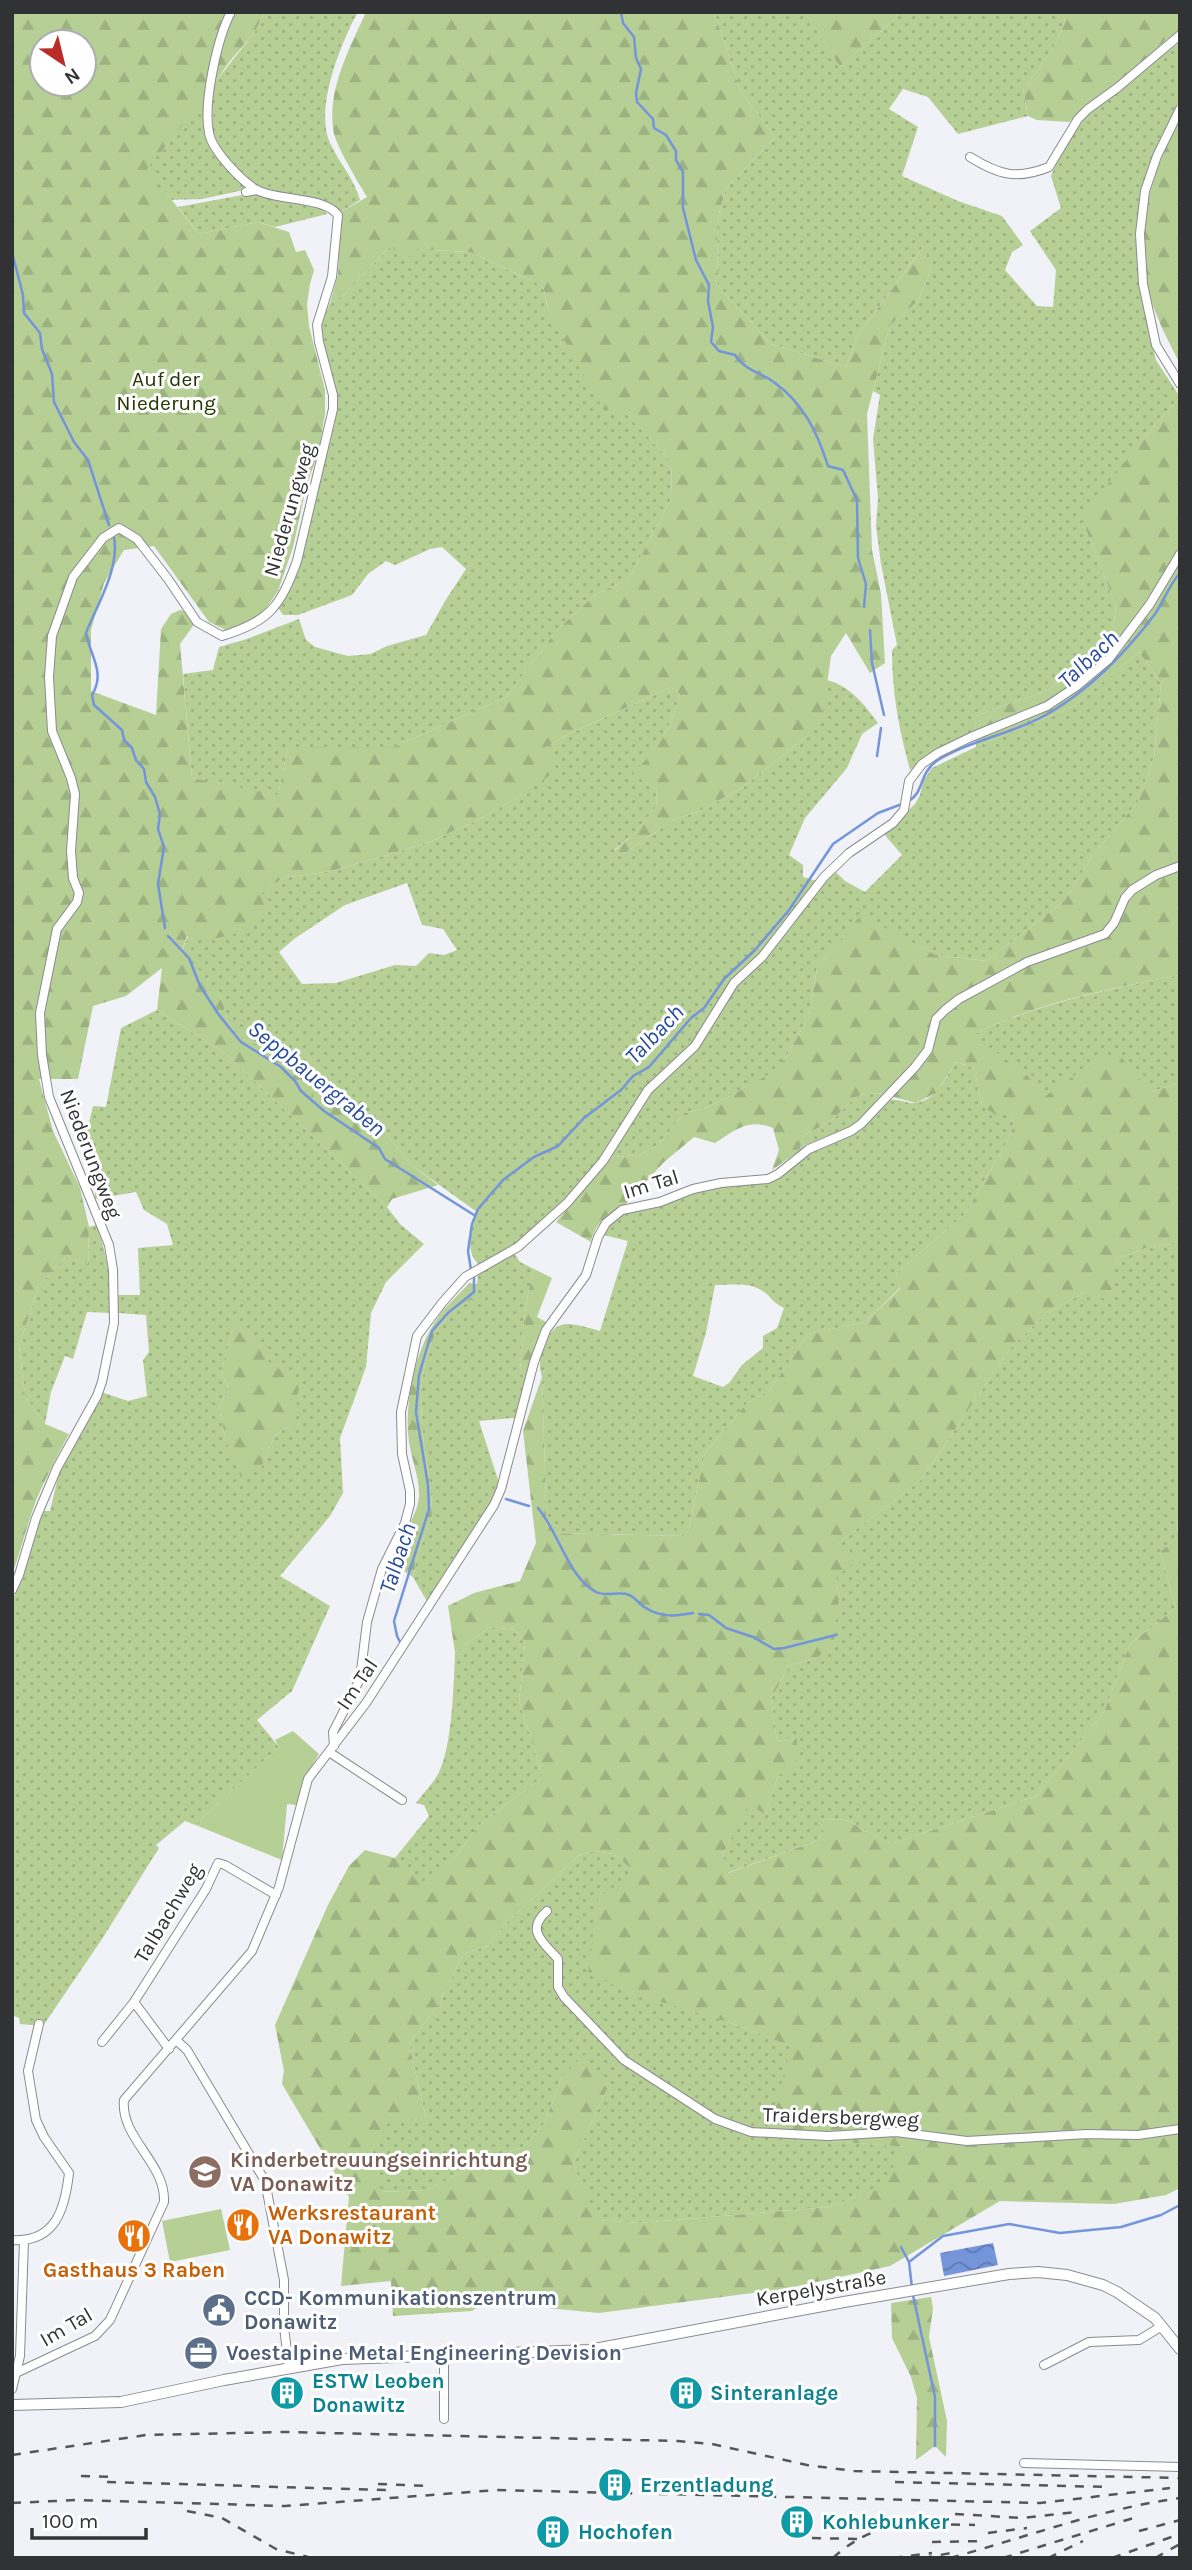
<svg xmlns="http://www.w3.org/2000/svg" width="1192" height="2570" viewBox="0 0 1192 2570" font-family="Karla,sans-serif">
<style>
.grass{fill:url(#grass-dots);fill-rule:evenodd}
.forest{fill:url(#forest-firs);fill-rule:evenodd}
.green{fill:#b5cf95}
.water{fill:url(#water-waves)}
.lines{fill:none;stroke-linecap:round;stroke-linejoin:round}
.stream{stroke:#7495da;stroke-width:2.5}
.minor-casing{stroke:#898b8f;stroke-width:10}
.major-casing{stroke:#898b8f;stroke-width:12}
.minor{stroke:#fff;stroke-width:8}
.major{stroke:#fff;stroke-width:10}
.rail{stroke:#565759;stroke-width:2.5;stroke-dasharray:9 9;stroke-linecap:butt}
.labels{text-anchor:middle;stroke-width:6;stroke-linejoin:round;paint-order:stroke}
.park-label{font-size:21px;fill:#243700;stroke:#fff}
.street-label{font-size:21px;fill:#313234;stroke:#fff}
.education-label{font-size:21px;font-weight:bold;fill:#785e54;stroke:#fff;text-anchor:start}
.food-label{font-size:21px;font-weight:bold;fill:#c56008;stroke:#fff;text-anchor:start}
.service-label{font-size:21px;font-weight:bold;fill:#4e5e75;stroke:#fff;text-anchor:start}
.culture-label{font-size:21px;font-weight:bold;fill:#0d838f;stroke:#fff;text-anchor:start}
.water-label{font-size:23px;font-style:italic;fill:#274b9d;stroke:#fff}
</style>
<defs>
<pattern id="grass-dots" width="8" height="8" patternUnits="userSpaceOnUse" patternTransform="scale(1.75)"><rect width="8" height="8" fill="#b5cf95"/><path d="M2 2h.1M6 6h.1" fill="none" stroke="#9cb281" stroke-width="1.8" stroke-linecap="round"/></pattern>
<pattern id="forest-firs" width="22" height="20" patternUnits="userSpaceOnUse" patternTransform="scale(1.75)"><rect width="22" height="20" fill="#b5cf95"/><path d="M5 1l3.5 6h-7zM16 11l3.5 6h-7z" fill="#9cb281"/></pattern>
<pattern id="water-waves" width="16" height="10" patternUnits="userSpaceOnUse" patternTransform="scale(1.75)"><rect width="16" height="10" fill="#7495da"/><path d="M0 5q4-4 8 0t8 0" fill="none" stroke="#607ab2"/></pattern>
</defs>
<rect width="100%" height="100%" fill="#f0f2f7"/>
<g class="grass">
<path d="M265 12H358C341 42 314 109 330 143 339 163 354 178 360 200L341 212 334 207 257 186 240 172 222 152 213 132 212 86 254 33Z"/>
<path d="M713 12H805L840 67 894 20 898 12H1065C1067 35 1037 71 1023 90L1028 116 958 134 928 97 903 89 889 109 918 127 902 176 958 201 1002 216 1023 245 1012 252 1005 270 1037 306 1053 307 1056 270 1030 231 1061 208 1051 176C1060 154 1072 131 1088 113L1180 42V97L1173 118 1155 150 1144 181 1138 212V265L1144 308 1156 360 1180 397 1145 436 1085 527 1116 606 1112 637 1089 660 1048 690 975 716 976 733 920 763 910 770C899 728 892 694 892 650L897 645 881 564 876 526 878 498 873 439 880 395 873 391 890 325 917 302 931 271 923 247 858 335 846 367 771 344 718 286 717 221 726 188 775 137 740 90 717 20Z"/>
<polygon points="204,96 206,131 245,186 244,190 202,199 172,200 146,169"/>
<polygon points="253,193 319,206 327,214 275,227 258,222 199,234 178,207"/>
<polygon points="424,243 431,250 470,252 543,286 549,313 626,413 671,462 672,497 629,579 596,594 557,630 506,697 394,747 288,747 278,796 192,778 183,674 213,670 219,647 247,639 299,619 306,640 315,647 348,656 371,654 387,646 426,635 445,601 466,569 442,547 430,549 395,565 386,561 368,574 352,595 298,615 283,615 278,607 292,583 334,427 336,404 320,337 322,321 330,303 344,295 390,247"/>
<polygon points="1139,652 1161,683 1154,757 1138,802 1093,855 1065,900 987,961 936,955 861,916 817,967 809,1016 786,1057 771,1074 728,1097 703,1109 684,1113 658,1145 639,1155 612,1157 611,1154 641,1106 656,1086 703,1042 731,991 834,870 845,881 865,892 902,855 884,834 915,804 920,795 923,781 932,768 976,747 1072,707"/>
<path d="M826 680C848 684 865 705 878 723L862 734 847 768 805 818 789 855 803 865V877L817 881 760 955 743 970 696 1041 664 1070 589 1174 548 1218 512 1248 478 1264C464 1248 472 1231 477 1212L410 1164 370 1113 313 1098 269 1048 239 1038 228 1022 221 996 181 953 188 936 260 894 283 878 332 871 427 843 478 820 520 796 546 747 571 733 671 687 680 694C670 731 659 746 634 774L657 789 656 807 633 835 614 850 624 853 674 820 702 810 743 787 807 736ZM407 883 422 925 443 929 457 950 444 955 429 953 416 966 395 965 336 983 302 984 279 952 294 939 345 905Z"/>
<path d="M1180 975V1082L1151 1092 1090 1064 1043 1099 1028 1076 972 1035C1037 1003 1110 989 1180 975Z"/>
<path d="M157 1010 226 1054 387 1207 400 1224 424 1244 386 1282 371 1313 366 1367 340 1438 343 1493 330 1516 280 1576 330 1606 292 1691 257 1720 279 1747 202 1818 198 1826 185 1821 156 1845 159 1848 102 1939 43 2026 20 2024 19 2018 12 2015V1603L42 1511H50L59 1473 101 1392 128 1401 147 1396 143 1360 149 1352 146 1315 118 1313V1295H140L138 1248 173 1245 167 1224 144 1210 136 1192 95 1199V1176L86 1135 93 1106 106 1107 121 1028ZM234 1325 260 1347 295 1423 275 1435 261 1468 226 1442 219 1407 228 1388 221 1372Z"/>
<path d="M956 1062 974 1068 982 1106 1010 1112 1014 1125 1008 1140 965 1214 896 1274 900 1288 865 1322 808 1334 769 1391 747 1403 705 1453 687 1536 547 1533 542 1377C538 1363 540 1358 544 1345 556 1314 575 1325 600 1331L628 1241 604 1235 609 1224 621 1213 654 1208 702 1189 762 1184 774 1179 786 1173 806 1154 834 1142 887 1101C898 1097 905 1104 915 1103 936 1101 946 1077 956 1062ZM715 1285C730 1285 748 1282 761 1290 771 1296 771 1302 784 1308L777 1328 763 1336V1348L742 1365 729 1383 723 1387 693 1376 706 1333Z"/>
<polygon points="878,1093 884,1095 852,1127 805,1145 799,1151 804,1135 830,1122 858,1095"/>
<path d="M96 1225C108 1255 111 1281 112 1313L87 1312 73 1359 65 1356 51 1392 45 1424 25 1396 19 1346 39 1285 66 1257 88 1264 89 1227Z"/>
<polygon points="1180,1241 1180,1478 1177,1537 1160,1552 1176,1608 1130,1644 1104,1712 1036,1796 891,1844 846,1820 824,1819 819,1840 727,1873 723,1854 749,1803 765,1814 778,1776 797,1738 777,1741 771,1699 789,1666 818,1657 839,1598 836,1577 837,1544 921,1480 1011,1347 1047,1313 1085,1292 1114,1260 1143,1249"/>
<path d="M514 1253 520 1262 534 1269C524 1304 522 1337 520 1373L526 1378 518 1404 516 1422 513 1418 479 1421 500 1486 492 1502 428 1603 413 1577 418 1553 432 1516 431 1493 422 1428 421 1389 426 1357 437 1330 450 1313 476 1297 478 1273Z"/>
<path d="M490 1627 516 1630 525 1644 519 1701 543 1777 479 1825 458 1854 423 1888 395 1858 429 1816 424 1805 416 1803C423 1793 434 1783 439 1772 452 1747 454 1682 455 1652Z"/>
<polygon points="594,1851 614,1854 635,1872 728,2022 792,2046 769,2136 907,2147 881,2188 829,2207 638,2223 595,2220 573,2163 607,2089 562,2076 545,2123 523,2147 477,2165 427,2190 380,2192 371,2151 387,2123 426,2118 409,2044 440,2002 463,1954 487,1946 504,1925 579,1855"/>
</g>
<g class="forest">
<path d="M12 12H265L254 33 230 61 198 106 147 169 199 234 258 222 289 232 296 252 305 250 314 270 310 284 307 304 309 326 325 390V414L319 449 306 488 293 547 278 591 258 620 230 632 209 622 154 546 124 550 104 583 91 630V691L156 715 161 629 171 614 180 610 187 612 195 623 180 644 192 778 278 795 288 747H394L506 697 557 630 596 594 629 579 672 497 671 462 626 413 603 409 549 313 543 286 470 252 431 250 424 243 409 257 390 247 344 295 330 303 338 274 341 212 367 197C358 181 334 144 333 128 328 87 350 48 366 12H713L717 20 740 90 775 137 726 188 717 221 718 286 771 344 846 367 858 335 924 246 931 271 917 302 890 325 867 414 872 550 881 594 885 663 870 673 846 633 831 656 823 713 807 736 743 787 702 810 674 820 624 853 614 851 633 835 656 807 657 789 633 774C659 746 670 731 680 694L671 687 571 733 546 747 557 770 520 796 478 820 427 843 332 871 283 878 260 894 266 910 244 932 203 941 187 936 181 953 196 966 221 996 228 1022 239 1038 269 1048 313 1079V1098L370 1113 410 1164 438 1185 392 1199 387 1207 226 1054 157 1010 162 968 126 996 93 1006 78 1079H39L53 1131 80 1188 89 1227 88 1264 66 1257 39 1285 19 1346 25 1396 45 1424 69 1434C55 1461 40 1487 31 1515 24 1535 20 1555 12 1574ZM42 42H84V84H42Z"/>
<polygon points="898,12 894,20 840,67 805,13"/>
<path d="M1065 12H1180V32L1167 39 1116 85 1069 122 1037 120 1028 116 1023 90C1037 71 1067 35 1065 12Z"/>
<path d="M1180 120V364C1172 348 1163 332 1157 316 1129 249 1146 181 1180 120Z"/>
<path d="M1180 397V975C1110 989 1037 1002 973 1035L1028 1076 1043 1098 1090 1064 1117 1052 1151 1092 1180 1082V1241L1143 1249 1114 1260 1111 1301 1085 1292 1047 1313 1011 1347 921 1480 837 1544 862 1556 836 1577 839 1598 833 1644 818 1657 789 1666 771 1699 777 1741 797 1738 795 1767 778 1776 765 1814 749 1804 723 1854 728 1873 819 1840 824 1819 846 1820 891 1844 1036 1796 1104 1712 1130 1644 1176 1608 1160 1552 1177 1537 1180 1478V2188L1166 2195 1114 2204 1000 2201 890 2266 784 2289 599 2313 485 2302 472 2311 393 2316 391 2281 341 2286 349 2197 282 2084 284 2071 275 2025 328 1905 349 1866 365 1850 395 1858 423 1887 458 1854 479 1825 543 1777 519 1701 525 1644 516 1630 490 1627 455 1652 448 1606 474 1593 520 1581 536 1543 523 1431 542 1377 547 1533 687 1536 705 1453 747 1403 769 1391 808 1334 865 1322 900 1289 896 1274 965 1214 1008 1140 1014 1125 1010 1113 996 1115 982 1106 974 1068 956 1062 936 1093 916 1103 878 1093 858 1095 830 1122 804 1135 799 1151 772 1170 779 1150 773 1128C747 1118 736 1130 715 1143L694 1137 663 1163 623 1207C608 1211 594 1226 591 1242L556 1222 612 1157 639 1155 658 1145 684 1113 703 1109 728 1097 771 1073 786 1057 809 1016 817 967 861 915 936 955 987 961 1065 900 1093 855 1138 802 1154 757 1161 683 1139 652 1072 707 976 747 975 716 1048 690 1089 660 1112 637 1116 606 1085 527 1086 512 1145 436ZM594 1851 614 1854 635 1872 598 1898 588 1973 628 1992 728 2022 791 2046 768 2136 906 2147 880 2188 829 2207 638 2223 596 2220 573 2163 607 2089 585 2054 562 2076 545 2123 523 2147 477 2165 427 2190 381 2192 371 2151 387 2124 426 2118 409 2044 440 2002 463 1954 487 1946 504 1925 579 1855Z"/>
<path d="M534 1269 552 1278 537 1317 546 1322 540 1332 526 1378 520 1373C522 1337 524 1304 534 1269Z"/>
<path d="M469 1283 478 1284 476 1297 450 1313 437 1330 426 1357 421 1389 422 1428 431 1493 432 1516 418 1553 413 1577 395 1565 408 1540 403 1537C409 1525 418 1510 419 1497 420 1476 409 1454 408 1433 406 1396 416 1349 437 1319 445 1306 459 1295 469 1283Z"/>
<polygon points="234,1324 260,1347 269,1362 299,1382 295,1423 275,1435 261,1468 241,1477 226,1442 219,1407 228,1388 221,1372"/>
<polygon points="931,2297 933,2308 929,2337 947,2421 946,2457 935,2446 916,2460 917,2398 911,2377 892,2338 891,2303"/>
</g>
<g class="green">
<polygon points="293,1731 319,1754 304,1779 296,1805 287,1804 282,1860 198,1826 202,1818 279,1747 275,1740"/>
<polygon points="221,2209 230,2250 170,2262 162,2221"/>
</g>
<polygon class="water" points="993,2243 998,2265 944,2276 940,2253"/>
<g class="lines">
<g class="stream">
<path d="M621 12 623 23 634 37 636 58 641 69 636 93 637 102 653 119 654 128 666 135 676 151V160L683 172V208L696 260 709 285 708 301 713 327 711 342 719 351 735 355C745 371 761 372 775 383 804 404 818 434 828 466L843 470 857 500 858 558 866 584 864 607"/>
<polyline points="12,252 23,295 24,313 40,333 42,349 52,374 54,402 74,442 88,460 109,525"/>
<path d="M114 537C120 568 97 605 86 633 90 656 106 672 92 695L94 705 122 730 124 740 132 748 136 760 144 769 146 782 155 797 160 814 158 829 164 847 158 884 165 928"/>
<polyline points="870,630 872,663 884,715"/>
<polyline points="877,756 881,728"/>
<path d="M908 801C925 793 918 773 938 760 973 739 1016 733 1051 712 1091 688 1127 651 1155 614 1164 601 1169 585 1180 573"/>
<polyline points="168,936 189,958 200,986 219,1015 241,1042 281,1067 295,1081 301,1091 324,1111 379,1148 385,1159 474,1215"/>
<polyline points="471,1270 468,1251 472,1224 478,1209 503,1180 534,1157 558,1146 584,1118 621,1090 633,1076 649,1067 691,1018 704,1008 724,979 755,950 789,910 833,844 878,813 902,804"/>
<polyline points="506,1499 529,1506"/>
<path d="M538 1508C558 1531 568 1577 596 1592 606 1597 619 1591 629 1595 635 1597 640 1605 646 1608 661 1618 677 1616 693 1613"/>
<polyline points="699,1614 709,1615 726,1628 753,1637 774,1649 784,1648 836,1635"/>
<polyline points="401,1644 397,1636 394,1621 429,1509 428,1485 416,1412 419,1375 432,1331 448,1313 474,1292 474,1276"/>
<polyline points="901,2247 909,2262"/>
<polyline points="912,2288 909,2262 943,2236 1009,2224 1060,2233 1121,2227 1161,2215 1180,2205"/>
<polyline points="913,2295 935,2397 935,2446"/>
</g>
<g class="minor-casing">
<g id="minor">
<polyline points="1180,109 1157,156 1145,191 1140,234 1143,284 1156,345 1180,384"/>
<path d="M970 157C999 175 1017 180 1049 167L1078 119 1088 109 1117 88 1180 35"/>
<polyline points="246,192 257,190"/>
<path d="M12 1590 19 1575 36 1518 57 1468 97 1396 102 1382 114 1323 113 1270 109 1245 49 1097 42 1055 40 1013 57 929 77 902 79 893 73 878 71 851 75 794 71 778 52 731 49 677 52 636 73 577 103 538 119 528 137 539 168 579 197 622 222 636C270 621 280 607 297 561L333 409V395L319 342 317 325 332 277 338 215C323 196 277 201 257 190 241 181 212 150 209 133 203 103 217 39 231 12"/>
<polyline points="334,1746 333,1732 360,1679 367,1622 382,1569 405,1523 410,1504 410,1491 402,1454 401,1412 417,1336 442,1303 465,1277 518,1247 567,1203 603,1161 648,1090 695,1046 734,983 762,957 824,877 849,853 893,823 904,810 909,781 922,764 938,753 971,737 1047,706 1077,686 1108,660 1150,604 1180,554"/>
<polyline points="329,1752 402,1800"/>
<path d="M547 1911C525 1930 543 1942 558 1959V1987L564 1997 624 2060 715 2119 751 2132 828 2136 896 2132 967 2141 1087 2134 1138 2135 1180 2129"/>
<polyline points="176,2040 187,2050 265,2181 284,2280 284,2327 289,2368"/>
<polyline points="102,2042 134,2002"/>
<polyline points="169,2049 134,2002 206,1889 218,1863 225,1865 276,1895"/>
<path d="M12 2240C56 2243 65 2208 69 2173L44 2137 36 2120 28 2071 39 2024"/>
<polyline points="444,2356 444,2419"/>
<polyline points="1044,2365 1089,2342 1139,2340 1162,2326"/>
<path d="M16 2373 95 2336 110 2320 164 2202C166 2163 120 2138 124 2100L252 1951 279 1887 308 1779 366 1703 494 1505 501 1489 534 1362 546 1330 586 1275 598 1237 606 1223 622 1210 660 1202 693 1189 721 1183 768 1179 778 1174 809 1149 851 1131 861 1124 915 1067 928 1050 936 1019 945 1010 959 999 1027 962 1105 934 1114 923 1125 898 1132 890 1156 875 1180 866"/>
<polyline points="12,2389 20,2356 24,2241"/>
<polyline points="1024,2463 1180,2467"/>
</g>
</g>
<g class="major-casing">
<polyline id="major" points="12,2405 121,2402 224,2380 342,2359 589,2350 844,2302 1009,2274 1038,2272 1067,2275 1103,2285 1117,2292 1155,2318 1180,2349"/>
</g>
<use href="#minor" class="minor"/>
<use href="#major" class="major"/>
<g class="rail">
<polyline points="12,2455 146,2435 285,2432 678,2441 712,2444 807,2465 854,2471 1180,2478"/>
<polyline points="81,2476 116,2477"/>
<polyline points="107,2482 386,2490"/>
<polyline points="895,2482 1110,2487"/>
<polyline points="378,2484 430,2486"/>
<polyline points="12,2503 76,2500 285,2506 497,2490 1040,2503 1170,2488"/>
<polyline points="187,2511 222,2518 276,2549 308,2557"/>
<polyline points="955,2514 1023,2518 1077,2512"/>
<polyline points="933,2524 975,2525"/>
<polyline points="1139,2531 1180,2520"/>
<polyline points="988,2533 1027,2528"/>
<polyline points="812,2538 859,2539"/>
<polyline points="932,2542 985,2541"/>
<path d="M833 2558C858 2535 884 2525 918 2523"/>
<polyline points="893,2558 932,2553"/>
<polyline points="923,2558 957,2552"/>
<path d="M950 2558C1027 2537 1100 2509 1180 2498"/>
<polyline points="1003,2558 1140,2516"/>
<polyline points="1048,2558 1083,2541"/>
<polyline points="1112,2558 1180,2534"/>
<polyline points="1155,2558 1180,2544"/>
</g>
</g>
<defs>
<g id="school-disc" transform="scale(1.75)"><circle r="9.5" fill="#8d6e63" stroke="#fff"/><path d="M0-5L7-2L0 1L-7-2ZM-4 1L0 2.5L4 1V4Q0 6-4 4Z" fill="#fff"/></g>
<g id="restaurant-disc" transform="scale(1.75)"><circle r="9.5" fill="#e8710a" stroke="#fff"/><path d="M-5-6h1v4h1v-4h1v4h1v-4h1v5L-1.5 .5V6h-2V.5L-5-1ZM5-6V6H3V1.5H1.5Q1.5-4 5-6Z" fill="#fff"/></g>
<g id="civic-disc" transform="scale(1.75)"><circle r="9.5" fill="#5c6f8a" stroke="#fff"/><path d="M-.6-6.5H3V-4.5H.6V-3L4-1V1h2V6H-6V1h2V-1L-.6-3ZM-1.2 2.5V6h2.4V2.5Z" fill="#fff"/></g>
<g id="office-disc" transform="scale(1.75)"><circle r="9.5" fill="#5c6f8a" stroke="#fff"/><path d="M-6-3h4V-5.5h4V-3h4V5H-6ZM-1-4.5V-3h2v-1.5ZM-6 0V1H6V0Z" fill="#fff"/></g>
<g id="building-disc" transform="scale(1.75)"><circle r="9.5" fill="#0f9aa8" stroke="#fff"/><path d="M-4-6H4V6H1V3H-1V6H-4ZM-2.5-4.3h1.7v1.8h-1.7ZM.8-4.3h1.7v1.8H.8ZM-2.5-1h1.7V.8h-1.7ZM.8-1h1.7V.8H.8Z" fill="#fff"/></g>
</defs>
<g fill-rule="evenodd">
<use href="#school-disc" x="205" y="2172"/>
<use href="#restaurant-disc" x="243" y="2225"/>
<use href="#restaurant-disc" x="134" y="2236"/>
<use href="#civic-disc" x="219" y="2310"/>
<use href="#office-disc" x="201" y="2353"/>
<use href="#building-disc" x="287" y="2393"/>
<use href="#building-disc" x="686" y="2393"/>
<use href="#building-disc" x="615" y="2485"/>
<use href="#building-disc" x="797" y="2522"/>
<use href="#building-disc" x="553" y="2532"/>
</g>
<g class="labels">
<g class="park-label">
<text x="166" y="386">Auf der<tspan x="166" dy="24">Niederung</tspan></text>
</g>
<g class="street-label">
<text transform="translate(289 510) rotate(-74)" y="7">Niederungweg</text>
<text transform="translate(91 1154) rotate(69)" y="7">Niederungweg</text>
<text transform="translate(651 1184) rotate(-17)" y="7">Im Tal</text>
<text transform="translate(357 1684) rotate(-56)" y="7">Im Tal</text>
<text transform="translate(168 1913) rotate(-59)" y="7">Talbachweg</text>
<text transform="translate(841 2117) rotate(2)" y="7">Traidersbergweg</text>
<text transform="translate(821 2288) rotate(-10)" y="7">Kerpelystraße</text>
<text transform="translate(66 2327) rotate(-30)" y="7">Im Tal</text>
</g>
<g class="education-label">
<text x="230" y="2167">Kinderbetreuungseinrichtung<tspan x="230" dy="24">VA Donawitz</tspan></text>
</g>
<g class="food-label">
<text x="268" y="2220">Werksrestaurant<tspan x="268" dy="24">VA Donawitz</tspan></text>
<text x="134" y="2277" text-anchor="middle">Gasthaus 3 Raben</text>
</g>
<g class="service-label">
<text x="244" y="2305">CCD- Kommunikationszentrum<tspan x="244" dy="24">Donawitz</tspan></text>
<text x="226" y="2360">Voestalpine Metal Engineering Devision</text>
</g>
<g class="culture-label">
<text x="312" y="2388">ESTW Leoben<tspan x="312" dy="24">Donawitz</tspan></text>
<text x="710" y="2400">Sinteranlage</text>
<text x="640" y="2492">Erzentladung</text>
<text x="822" y="2529">Kohlebunker</text>
<text x="578" y="2539">Hochofen</text>
</g>
<g class="water-label">
<text transform="translate(1088 659) rotate(-43)" y="8">Talbach</text>
<text transform="translate(654 1034) rotate(-46)" y="8">Talbach</text>
<text transform="translate(317 1078) rotate(39)" y="8">Seppbauergraben</text>
<text transform="translate(397 1558) rotate(-72)" y="8">Talbach</text>
</g>
</g>
<rect width="1192" height="2570" fill="none" stroke="#313234" stroke-width="28"/>
<g transform="translate(63 63) rotate(145)"><circle r="33" fill="#ffffff" stroke="#adadae" stroke-width="2"/>
<path d="M0-5L12 26L0 18L-12 26Z" fill="#ba2c27"/>
<text y="-10" font-size="19" font-weight="bold" text-anchor="middle" fill="#313234">N</text>
</g>
<path d="M32 2528v10h114v-10" fill="none" stroke="#313234" stroke-width="3.5"/>
<text x="42" y="2528" font-size="21" fill="#313234" stroke="#ffffff" stroke-width="5" paint-order="stroke">100 m</text>
</svg>
